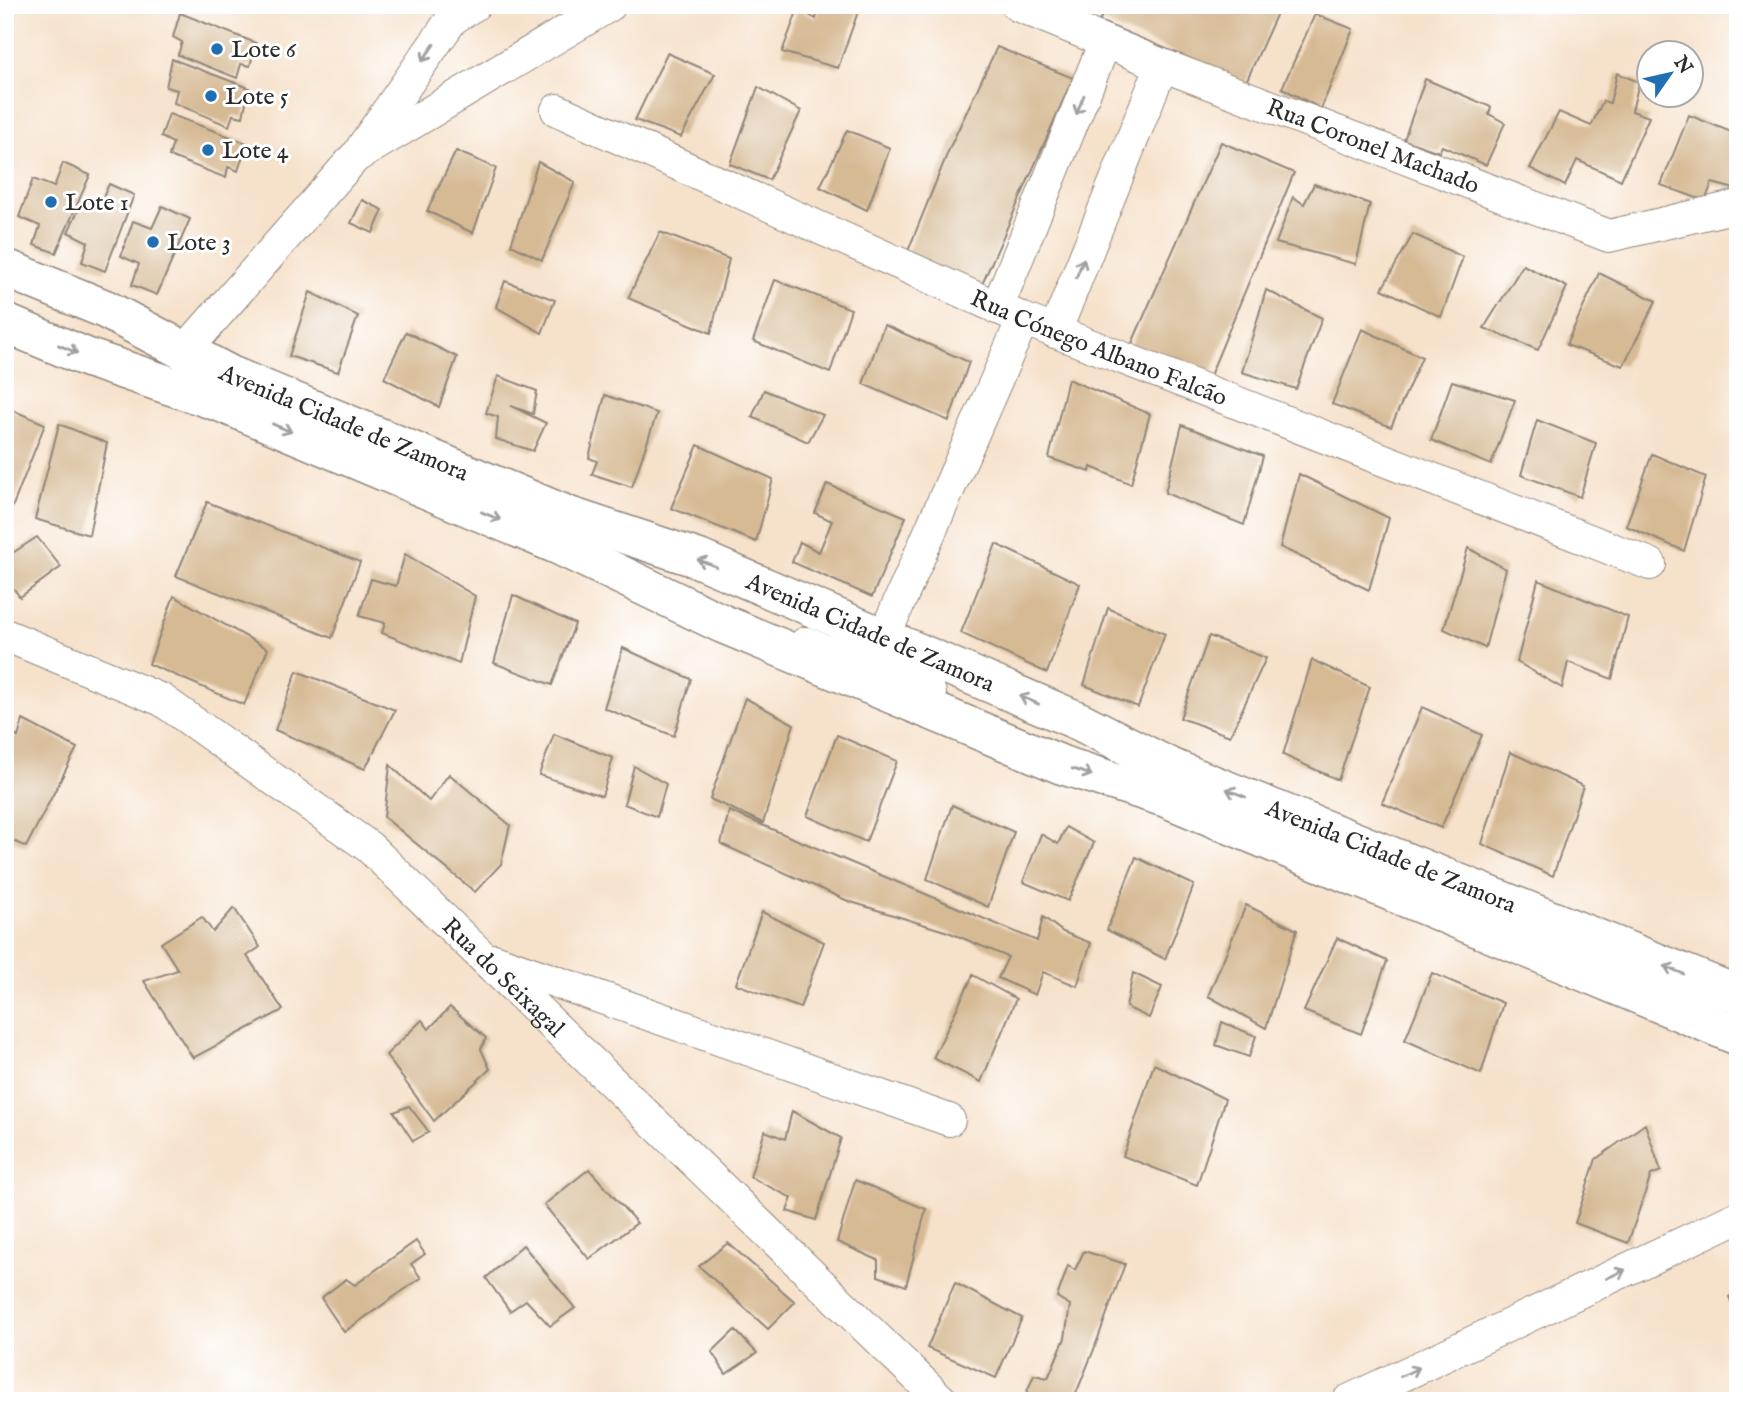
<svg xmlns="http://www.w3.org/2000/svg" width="1743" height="1406" viewBox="0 0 1743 1406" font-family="'IM FELL English',serif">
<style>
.building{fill:#d6ba94}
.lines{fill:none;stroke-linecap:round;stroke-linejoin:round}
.street-casing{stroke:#90867a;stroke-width:34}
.secondary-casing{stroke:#90867a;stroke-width:41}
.street{stroke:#fff;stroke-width:32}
.secondary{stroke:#fff;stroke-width:38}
.oneway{stroke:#a0a0a0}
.poi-dot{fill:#1f6fb2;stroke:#fff;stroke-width:2.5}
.labels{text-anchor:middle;stroke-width:6;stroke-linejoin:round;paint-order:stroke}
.poi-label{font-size:24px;fill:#2b2b2b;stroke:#fff;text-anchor:start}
.street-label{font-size:24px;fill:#2b2b2b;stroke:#fff}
</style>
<rect width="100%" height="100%" fill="#fff"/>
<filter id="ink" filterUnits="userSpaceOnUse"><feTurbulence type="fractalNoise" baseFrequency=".0143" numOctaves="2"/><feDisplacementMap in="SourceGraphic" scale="14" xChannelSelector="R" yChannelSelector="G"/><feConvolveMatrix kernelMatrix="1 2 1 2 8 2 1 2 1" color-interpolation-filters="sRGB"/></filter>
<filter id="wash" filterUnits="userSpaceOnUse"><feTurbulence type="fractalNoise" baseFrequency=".00686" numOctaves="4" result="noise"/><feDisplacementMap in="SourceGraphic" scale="28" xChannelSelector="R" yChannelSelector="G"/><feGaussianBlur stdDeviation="1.57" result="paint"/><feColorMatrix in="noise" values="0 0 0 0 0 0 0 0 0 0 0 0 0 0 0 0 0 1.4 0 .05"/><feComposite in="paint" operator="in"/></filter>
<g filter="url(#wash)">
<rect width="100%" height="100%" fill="#f6e1ca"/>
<g id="blocks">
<g class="building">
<polygon points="819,5 851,5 859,9 838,68 782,52 798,9 816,19"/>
<polygon points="1108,5 1259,5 1277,13 1246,82 1099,21"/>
<polygon points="180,13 256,43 250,66 241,64 237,78 178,55 182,42 173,37"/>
<polygon points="1315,14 1353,29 1321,109 1282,88"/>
<polygon points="997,47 1073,78 980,289 906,256 950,147"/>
<polygon points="667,53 715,74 681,137 635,120"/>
<polygon points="172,59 249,88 243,117 233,115 229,126 174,103 177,90 166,87"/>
<polygon points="1617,73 1639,82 1632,111 1649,117 1621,180 1577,160 1565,186 1530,168 1559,112 1591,126 1603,101 1610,103"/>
<polygon points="1425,79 1491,107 1489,114 1505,123 1486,165 1442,146 1439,152 1404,140"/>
<polygon points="758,87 801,111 769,180 730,164"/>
<polygon points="169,114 247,143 238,171 228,167 226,178 169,156 173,143 161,137"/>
<polygon points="1738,114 1738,190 1712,183 1705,201 1661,185 1689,115 1731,132"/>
<polygon points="847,130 890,148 867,210 820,187"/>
<polygon points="1221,142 1294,173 1207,383 1129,350"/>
<polygon points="456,151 496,168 473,233 427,211"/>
<polygon points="538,162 575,182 542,260 511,245"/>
<polygon points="63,163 90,175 56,253 34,245 40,226 19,217 33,179 54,187"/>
<polygon points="109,184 134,195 105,271 82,262 88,242 68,232 83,200 99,206"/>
<polygon points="1314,184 1370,204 1356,264 1276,243 1293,197 1304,204"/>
<polygon points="362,200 383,210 373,233 351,223"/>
<polygon points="162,206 190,219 157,295 132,285 139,264 121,256 133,221 152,228"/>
<polygon points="660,232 729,259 711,333 628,298"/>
<polygon points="1413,234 1463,257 1441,317 1382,289"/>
<polygon points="1523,265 1567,287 1538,350 1484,328"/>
<polygon points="1599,273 1656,301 1623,366 1566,345"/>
<polygon points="775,280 851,309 830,373 753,341"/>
<polygon points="505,281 555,300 542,333 496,307"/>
<polygon points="1266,290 1322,318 1296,389 1242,372"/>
<polygon points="310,292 358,316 338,372 289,356"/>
<polygon points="884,325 969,362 949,421 863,384"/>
<polygon points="1362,329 1422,357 1391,427 1332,404"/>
<polygon points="406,332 457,357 439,407 384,378"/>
<polygon points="498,376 537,391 533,414 511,406 546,423 533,451 496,439 498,417 486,413"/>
<polygon points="1068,379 1150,414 1131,484 1091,467 1090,472 1049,458"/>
<polygon points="1452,381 1515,400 1491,465 1431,440"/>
<polygon points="764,390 823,415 808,442 752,417"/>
<polygon points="605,395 657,413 632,487 592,474 597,461 589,458"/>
<polygon points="5,407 45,424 8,518 5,517"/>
<polygon points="1537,420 1596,443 1580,497 1521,475"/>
<polygon points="59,424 107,443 89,535 35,519"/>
<polygon points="1182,425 1263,456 1244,525 1165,493"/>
<polygon points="698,445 773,479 756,542 671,508"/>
<polygon points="1652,454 1706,477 1684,551 1626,526"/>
<polygon points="1299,474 1389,518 1369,590 1280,547"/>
<polygon points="827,484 906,517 872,597 792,562 800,542 819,552 832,521 815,513"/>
<polygon points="207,502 360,562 332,638 176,576"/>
<polygon points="37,537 61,567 20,597 5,577 5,558"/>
<polygon points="996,544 1080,584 1047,673 961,633"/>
<polygon points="1468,548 1506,569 1485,648 1444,629"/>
<polygon points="405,554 475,596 459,664 382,633 385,623 359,616 371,579 396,586"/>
<polygon points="1538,580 1628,617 1612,679 1568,662 1562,688 1517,662"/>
<polygon points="513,595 575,624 552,685 494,663"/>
<polygon points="174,596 268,649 244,705 149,664"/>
<polygon points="1108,608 1165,634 1138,707 1084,685"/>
<polygon points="1209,636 1266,658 1230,736 1180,718"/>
<polygon points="623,648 691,679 674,736 604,708"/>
<polygon points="1312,660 1370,687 1338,780 1283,755"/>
<polygon points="297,671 395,710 365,769 275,730"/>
<polygon points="745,698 794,724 763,823 710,799"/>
<polygon points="1422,707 1482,735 1441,828 1382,803"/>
<polygon points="23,720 77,748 26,847 5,837 5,731 18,737"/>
<polygon points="554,734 613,758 602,796 539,775"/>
<polygon points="837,735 897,761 866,842 807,816"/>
<polygon points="1510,752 1583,786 1553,876 1482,844"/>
<polygon points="390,765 429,801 449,774 510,825 501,864 475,892 384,817"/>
<polygon points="634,766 666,784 657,817 624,804"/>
<polygon points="952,805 1014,832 988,907 927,879"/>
<polygon points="729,811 1037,941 1043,917 1063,932 1091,943 1077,986 1043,972 1035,995 998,978 1008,957 948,932 848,901 721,844"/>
<polygon points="1066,827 1094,843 1068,901 1023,882 1041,834 1058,844"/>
<polygon points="1136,857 1194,885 1165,959 1107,930"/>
<polygon points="1246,905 1297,930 1266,1028 1208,996"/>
<polygon points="234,908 260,947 247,956 283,1010 193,1058 144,981 178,970 161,943 202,917 213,932"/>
<polygon points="762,912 824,942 800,1008 736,984"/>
<polygon points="1337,938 1387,961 1361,1034 1304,1011"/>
<polygon points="1133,973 1162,987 1149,1018 1126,1007"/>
<polygon points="1432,973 1503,1003 1481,1074 1405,1040"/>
<polygon points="973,975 1016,999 981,1082 933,1058"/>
<polygon points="450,1007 486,1038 481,1049 490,1069 434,1121 386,1055 422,1020 429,1029"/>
<polygon points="1222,1022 1256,1036 1249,1057 1216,1045"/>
<polygon points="1154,1064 1225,1099 1197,1185 1123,1156"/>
<polygon points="409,1106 429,1132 413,1141 394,1112"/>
<polygon points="792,1111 841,1138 816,1220 787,1211 792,1198 750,1177 765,1131 785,1139"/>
<polygon points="1645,1124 1661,1171 1651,1175 1628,1243 1575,1223 1596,1159"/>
<polygon points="589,1169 637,1223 589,1259 544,1205"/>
<polygon points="855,1180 926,1209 906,1286 878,1276 878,1260 837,1242"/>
<polygon points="416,1241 425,1254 411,1264 421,1278 344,1332 321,1298 346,1279 355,1285"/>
<polygon points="728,1243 795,1302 768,1329 699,1266"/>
<polygon points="523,1245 575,1308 550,1326 526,1300 510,1311 486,1278"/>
<polygon points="1084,1251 1125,1264 1093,1352 1073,1401 1023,1401 1034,1375 1048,1378 1065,1338 1070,1305 1057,1297 1068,1266 1075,1270"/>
<polygon points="955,1283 1022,1318 996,1378 927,1348"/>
<polygon points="1738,1292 1738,1316 1729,1297"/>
<polygon points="735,1330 757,1353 726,1374 712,1352"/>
</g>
</g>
</g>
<g filter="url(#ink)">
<use href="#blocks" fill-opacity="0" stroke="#90867a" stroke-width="2"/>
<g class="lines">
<g class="street-casing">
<g id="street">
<path id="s1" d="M1017 5 1162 65 1609 236 1738 206"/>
<path id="s2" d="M557 110 1023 319 1650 564"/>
<polyline points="362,148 452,19 474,5"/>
<polyline points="997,308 1105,42"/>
<polyline points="1055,332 1162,65"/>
<polyline points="185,351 355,157 610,5"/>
<path id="s3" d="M5 635 162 700 369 847 942 1401"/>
<path d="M806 643C845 660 847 659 884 637"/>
<path d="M930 693C900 679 877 675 884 637L1023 319"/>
<polyline points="494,960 949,1120"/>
<polyline points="1348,1401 1738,1217"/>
</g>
</g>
<g class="secondary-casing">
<g id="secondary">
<path id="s4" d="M5 268 105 309 230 375 569 516 699 559 1081 722 1169 767 1738 995"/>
<polyline points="5,323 88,358 222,403 558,545 723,624 1062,765 1166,798 1738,1036"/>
</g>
</g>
<use href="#street" class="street"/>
<use href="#secondary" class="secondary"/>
</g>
<defs><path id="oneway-shaft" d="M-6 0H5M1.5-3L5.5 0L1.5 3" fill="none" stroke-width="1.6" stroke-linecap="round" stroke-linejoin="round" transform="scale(1.75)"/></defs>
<g class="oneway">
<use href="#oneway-shaft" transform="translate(428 53) rotate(125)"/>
<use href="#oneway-shaft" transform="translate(1080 105) rotate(112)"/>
<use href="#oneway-shaft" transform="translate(1080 268) rotate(-68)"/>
<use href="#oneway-shaft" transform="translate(68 349) rotate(23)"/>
<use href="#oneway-shaft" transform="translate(282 428) rotate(23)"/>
<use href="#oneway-shaft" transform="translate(491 516) rotate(23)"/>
<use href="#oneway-shaft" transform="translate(707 563) rotate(-158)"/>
<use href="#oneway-shaft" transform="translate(1029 700) rotate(-157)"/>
<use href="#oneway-shaft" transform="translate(1082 772) rotate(18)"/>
<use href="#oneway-shaft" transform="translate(1236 793) rotate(-158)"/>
<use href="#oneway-shaft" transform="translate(1674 970) rotate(-158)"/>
<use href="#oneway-shaft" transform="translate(1616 1274) rotate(-25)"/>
<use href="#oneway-shaft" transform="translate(1410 1372) rotate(-25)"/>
</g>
</g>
<g class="poi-dot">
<circle cx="217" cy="49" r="7"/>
<circle cx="211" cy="96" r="7"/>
<circle cx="208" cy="150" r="7"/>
<circle cx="51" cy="202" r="7"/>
<circle cx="153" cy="242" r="7"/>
</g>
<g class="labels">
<g class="poi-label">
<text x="231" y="57">Lote 6</text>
<text x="225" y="104">Lote 5</text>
<text x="222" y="158">Lote 4</text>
<text x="65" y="210">Lote 1</text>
<text x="167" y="250">Lote 3</text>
</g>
<g class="street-label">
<text dy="8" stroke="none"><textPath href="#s1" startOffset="383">Rua Coronel Machado</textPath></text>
<text dy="8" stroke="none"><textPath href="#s2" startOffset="592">Rua Cónego Albano Falcão</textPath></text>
<text dy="8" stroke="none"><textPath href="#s4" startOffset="373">Avenida Cidade de Zamora</textPath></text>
<text dy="8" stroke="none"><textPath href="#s4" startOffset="940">Avenida Cidade de Zamora</textPath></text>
<text dy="8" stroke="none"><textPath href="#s4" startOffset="1507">Avenida Cidade de Zamora</textPath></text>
<text dy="8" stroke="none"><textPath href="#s3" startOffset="611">Rua do Seixagal</textPath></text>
</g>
</g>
<rect width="1743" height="1406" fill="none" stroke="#fff" stroke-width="28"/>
<g transform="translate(1670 74) rotate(56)"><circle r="33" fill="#ffffff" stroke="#aaaaaa" stroke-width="2"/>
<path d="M0-5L12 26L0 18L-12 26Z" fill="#1f6fb2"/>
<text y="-10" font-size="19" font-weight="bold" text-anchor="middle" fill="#2b2b2b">N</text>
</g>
</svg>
